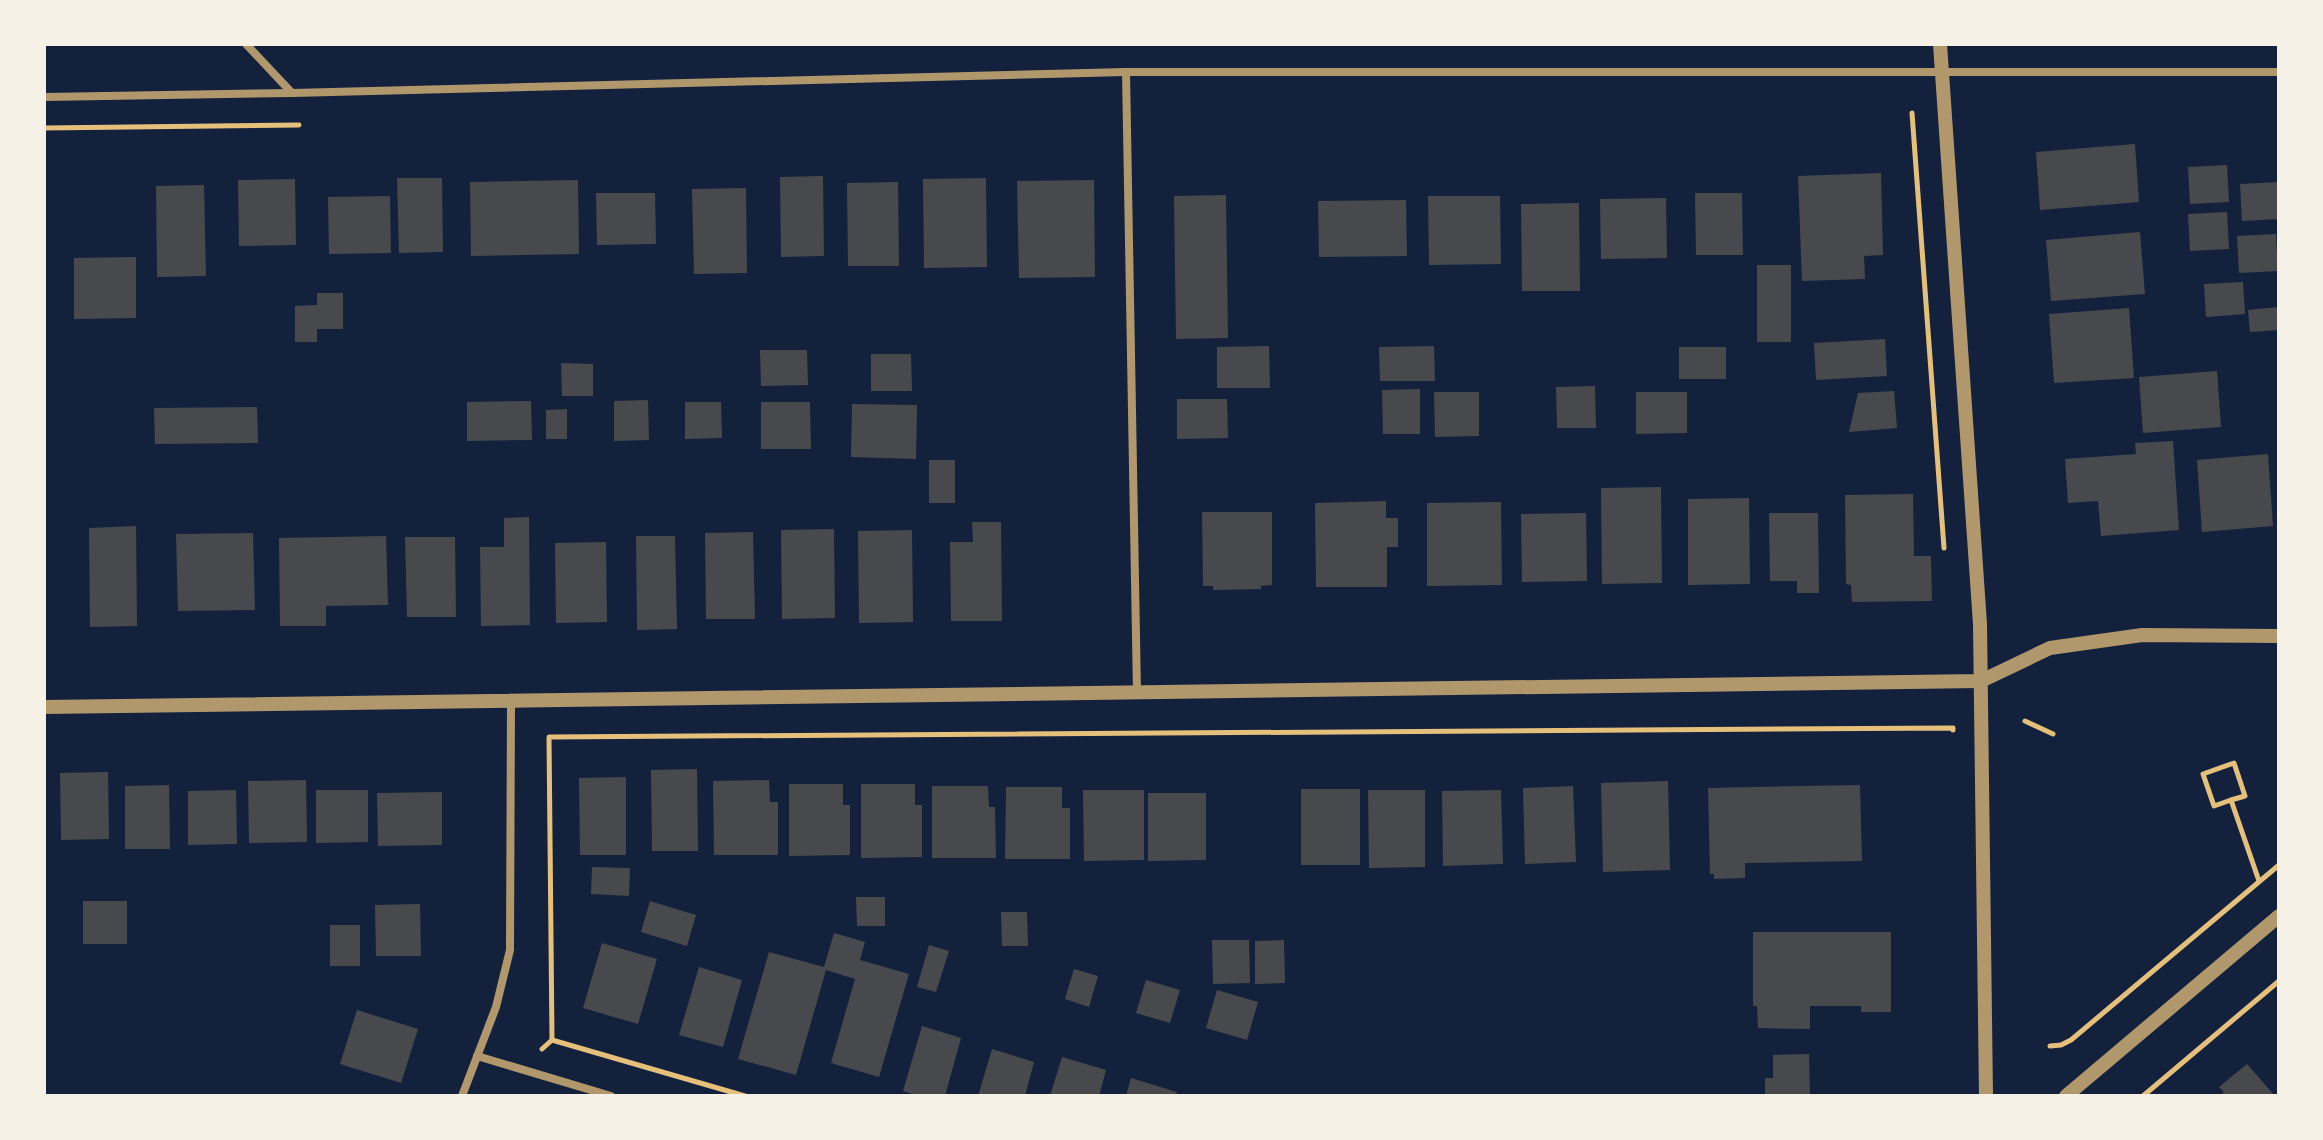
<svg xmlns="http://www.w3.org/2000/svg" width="2323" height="1140" viewBox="0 0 2323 1140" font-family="'Public Sans',sans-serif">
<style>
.building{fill:#48494c}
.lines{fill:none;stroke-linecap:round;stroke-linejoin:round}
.path{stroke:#e5c07b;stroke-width:5}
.minor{stroke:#b1986c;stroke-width:8}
.tertiary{stroke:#b1986c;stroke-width:14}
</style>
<rect width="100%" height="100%" fill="#14213d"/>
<g class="building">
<polygon points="2135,144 2139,202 2040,210 2036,152"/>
<polygon points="2227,165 2229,202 2190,204 2188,167"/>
<polygon points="1881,173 1883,255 1864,256 1865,279 1802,281 1798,176"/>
<polygon points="823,176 824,256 781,257 780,177"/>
<polygon points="397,178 442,178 443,252 399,253"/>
<polygon points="986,178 987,267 924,268 923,179"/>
<polygon points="295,179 296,245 239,246 238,180"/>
<polygon points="578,180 579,254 471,256 470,182"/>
<polygon points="1094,180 1095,277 1019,278 1017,181"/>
<polygon points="898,182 899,266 848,266 847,183"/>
<polygon points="2279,182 2279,219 2242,221 2240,184"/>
<polygon points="204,185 206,276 157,277 156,186"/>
<polygon points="746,188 747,273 694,274 692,189"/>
<polygon points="596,193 655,193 656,244 597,245"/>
<polygon points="1695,193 1742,193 1743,255 1696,255"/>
<polygon points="1226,195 1228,338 1176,339 1174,196"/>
<polygon points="390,196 391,253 329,254 328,197"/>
<polygon points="1428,196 1500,196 1501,264 1429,265"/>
<polygon points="1666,198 1667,258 1601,259 1600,199"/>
<polygon points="1406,200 1407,256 1319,257 1318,201"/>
<polygon points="1579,203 1580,291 1522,291 1521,204"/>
<polygon points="2227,212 2229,249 2190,251 2188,214"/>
<polygon points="2140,232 2145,294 2051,301 2046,240"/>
<polygon points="2276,234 2278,271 2239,273 2237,236"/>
<polygon points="136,257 136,318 74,319 74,258"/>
<rect x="1757" y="265" width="34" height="77"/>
<polygon points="2243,282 2245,314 2206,317 2204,284"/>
<polygon points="317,293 343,293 343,329 317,329 317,342 295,342 295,306 317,305"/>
<polygon points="2279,307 2279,330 2250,332 2248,310"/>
<polygon points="2129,308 2134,378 2054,383 2049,314"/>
<polygon points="1885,339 1887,376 1816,380 1814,343"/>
<polygon points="1269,346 1270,388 1217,388 1217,347"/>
<polygon points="1434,346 1435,381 1380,381 1379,347"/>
<rect x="1679" y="347" width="47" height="32"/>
<polygon points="760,350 807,350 808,385 761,386"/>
<polygon points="871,354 911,354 912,391 871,391"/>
<polygon points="561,363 593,364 593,396 562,396"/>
<polygon points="2217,371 2221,427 2143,433 2139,377"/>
<polygon points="1595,386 1596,428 1557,428 1556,387"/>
<polygon points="1420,389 1420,434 1383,434 1382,390"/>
<polygon points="1894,391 1897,428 1849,432 1858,393"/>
<polygon points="1434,392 1479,392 1479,436 1435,437"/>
<polygon points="1636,392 1687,392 1687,433 1636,434"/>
<polygon points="1177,399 1227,399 1228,438 1177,439"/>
<polygon points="648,400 649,440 614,441 614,401"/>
<polygon points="531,401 532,440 467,441 467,402"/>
<polygon points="685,402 721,402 722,438 685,439"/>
<polygon points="761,402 810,402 811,449 761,449"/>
<polygon points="852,404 917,405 916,459 851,457"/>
<polygon points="257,407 258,443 155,444 154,408"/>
<polygon points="567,409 567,439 546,439 546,410"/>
<polygon points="2173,441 2179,530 2101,536 2098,501 2068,503 2065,459 2136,454 2135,443"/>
<polygon points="2268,454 2273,526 2202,532 2197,460"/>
<rect x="929" y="460" width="26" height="43"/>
<polygon points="1661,487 1662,583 1602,584 1601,488"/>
<polygon points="1913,494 1914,556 1931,556 1932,601 1852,602 1851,585 1846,584 1845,495"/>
<polygon points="1749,498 1750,584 1688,585 1688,499"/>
<polygon points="1386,501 1386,518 1398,518 1398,547 1387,547 1387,587 1316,587 1315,503"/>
<polygon points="1501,502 1502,585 1427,586 1427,503"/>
<polygon points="1202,512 1272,512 1272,585 1261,586 1261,589 1213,590 1213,586 1203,586"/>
<polygon points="1586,513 1587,581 1522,582 1521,514"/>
<polygon points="1769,513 1818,513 1819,593 1797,593 1797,581 1770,581"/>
<polygon points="529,517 530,625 481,626 480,547 504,547 504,518"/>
<polygon points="972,522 1001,522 1002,621 951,621 950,542 973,542"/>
<polygon points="136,526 137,626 90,627 89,528"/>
<polygon points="834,529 835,618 782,619 781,530"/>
<polygon points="912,530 913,622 859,623 858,531"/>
<polygon points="753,532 755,619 706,619 705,533"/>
<polygon points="253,533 255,610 178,611 176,534"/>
<polygon points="386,536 388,605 326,606 326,626 280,626 279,538"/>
<polygon points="636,536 675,536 677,629 637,630"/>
<polygon points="405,537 455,537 456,617 407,617"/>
<polygon points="606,542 607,622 556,623 555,543"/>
<polygon points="697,769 698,851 652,851 651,770"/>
<polygon points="108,772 109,839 61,840 60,773"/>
<polygon points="626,777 626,855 580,855 579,778"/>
<polygon points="306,780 307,842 249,843 248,781"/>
<polygon points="769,780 770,802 778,802 778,855 714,855 713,781"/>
<polygon points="1668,781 1670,870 1603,872 1601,783"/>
<polygon points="789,784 843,784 843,805 850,805 850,855 789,856"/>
<polygon points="861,784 915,784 915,805 922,805 922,857 861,858"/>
<polygon points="169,785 170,849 125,849 125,786"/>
<polygon points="1860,785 1862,861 1745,863 1745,878 1714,879 1714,874 1710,874 1708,788"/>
<polygon points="932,786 988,786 989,807 995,807 996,858 932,858"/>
<polygon points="1573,786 1576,862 1525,864 1523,788"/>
<polygon points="1006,787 1062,787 1062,808 1070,808 1070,859 1005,859"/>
<rect x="1301" y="789" width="59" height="76"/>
<polygon points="236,790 237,844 188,845 188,791"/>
<polygon points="316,790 368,790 368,842 316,843"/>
<polygon points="1083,790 1144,790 1144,860 1084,861"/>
<polygon points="1368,790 1425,790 1425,867 1369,868"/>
<polygon points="1501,790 1503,864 1443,866 1442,791"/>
<polygon points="442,792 442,845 378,846 377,793"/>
<polygon points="1148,793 1206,793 1206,860 1148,861"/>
<polygon points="592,867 630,868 629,896 591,894"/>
<polygon points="856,897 885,897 885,926 857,926"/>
<rect x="83" y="901" width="44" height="43"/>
<polygon points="650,901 696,915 687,946 641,932"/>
<polygon points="420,904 421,956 376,956 375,905"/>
<polygon points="1001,912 1027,912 1028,946 1002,946"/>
<rect x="330" y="925" width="30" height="41"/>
<polygon points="1753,932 1891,932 1891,1012 1861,1012 1861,1006 1810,1006 1810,1029 1758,1028 1757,1006 1753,1006"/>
<polygon points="834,933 865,942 860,960 909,974 879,1077 831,1063 855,979 826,970 796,1075 738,1059 769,952 824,967"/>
<polygon points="1212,940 1249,940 1250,983 1213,984"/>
<polygon points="1284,940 1285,983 1255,984 1255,941"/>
<polygon points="602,943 657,959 638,1024 583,1008"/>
<polygon points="929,945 949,951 936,992 917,987"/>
<polygon points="699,967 742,980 723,1047 679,1035"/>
<polygon points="1074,969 1098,976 1089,1007 1065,999"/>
<polygon points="1146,980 1180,990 1170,1023 1136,1013"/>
<polygon points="1217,990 1258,1002 1247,1040 1206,1028"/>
<polygon points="357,1010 418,1029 401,1083 340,1064"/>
<polygon points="922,1026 961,1038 945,1096 919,1096 903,1091"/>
<polygon points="992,1049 1034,1062 1025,1096 978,1096"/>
<polygon points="1809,1054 1810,1096 1765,1096 1765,1078 1773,1078 1773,1055"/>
<polygon points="1062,1057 1106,1070 1099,1096 1050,1096"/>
<polygon points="2247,1064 2275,1096 2219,1096 2224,1092 2219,1087"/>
<polygon points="1131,1078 1177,1092 1176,1096 1126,1096"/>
</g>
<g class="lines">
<g class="path">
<polyline points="1912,113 1944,548"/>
<polyline points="44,128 299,125"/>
<polyline points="2025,721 2053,734"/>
<polyline points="2231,800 2214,806 2203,774 2234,763 2245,796 2231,800 2259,881"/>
<polyline points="552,1040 745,1096"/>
<polyline points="2050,1046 2061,1045 2071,1040 2279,865"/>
<polyline points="542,1049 552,1040 549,737 1953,728 1953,730"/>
<polyline points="2143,1096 2279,981"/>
</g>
<g class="minor">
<polyline points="246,44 292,93 1126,72 2279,72"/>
<polyline points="1126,72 1137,693"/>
<polyline points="44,97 292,93"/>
<polyline points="477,1056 611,1096"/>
<polyline points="462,1096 496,1007 510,950 511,700"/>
</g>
<g class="tertiary">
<polyline points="1940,44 1980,624 1986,1096"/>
<polyline points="44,707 1981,681 2050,648 2142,635 2279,636"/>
<polyline points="2066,1096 2279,916"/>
</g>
</g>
<rect width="2323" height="1140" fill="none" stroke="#f6f1e7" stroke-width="92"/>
</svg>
